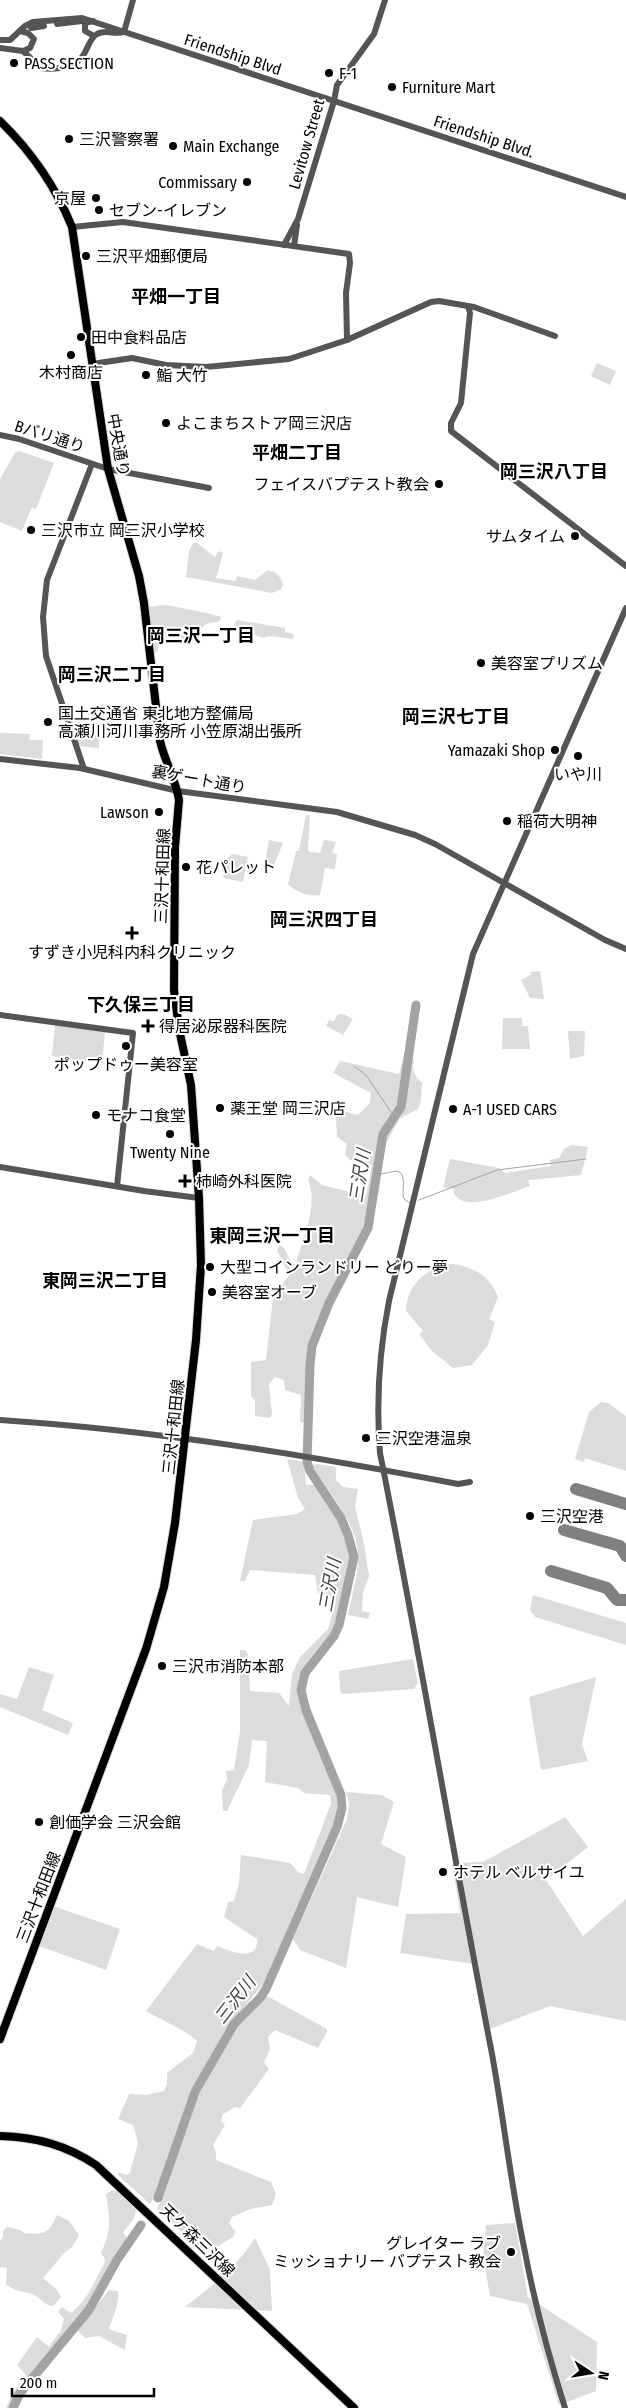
<svg xmlns="http://www.w3.org/2000/svg" width="626" height="2408" viewBox="0 0 626 2408" font-family="'Fira Sans Condensed','Noto Sans JP',sans-serif">
<style>
.green{fill:#dcdcdc}
.lines{fill:none;stroke-linecap:round;stroke-linejoin:round}
.stream{stroke:#a3a3a3;stroke-width:1}
.river{stroke:#a3a3a3;stroke-width:9}
.taxiway{stroke:#808080;stroke-width:12}
.major-casing{stroke:#dbdbdb;stroke-width:10}
.minor{stroke:#555;stroke-width:6}
.major{stroke:#000;stroke-width:8}
.poi-dot{fill:#000;stroke:#fff;stroke-width:2}
.labels{text-anchor:middle;stroke-width:4;stroke-linejoin:round;paint-order:stroke}
.street-label{font-size:16px;fill:#000;stroke:#fff}
.poi-label{font-size:16px;fill:#000;stroke:#fff;text-anchor:start}
.neighbourhood-label{font-size:18px;font-weight:bold;fill:#000;stroke:#fff}
.water-label{font-size:18px;font-style:italic;fill:#444;stroke:#fff}
</style>
<rect width="100%" height="100%" fill="#fff"/>
<g class="green">
<polygon points="597,363 616,371 610,385 591,376"/>
<polygon points="19,451 54,463 36,509 32,507 22,531 0,522 0,479 15,453"/>
<path d="M193 543H197L215 557 219 551 223 553 216 578 236 581 237 576 255 580 268 570C277 572 281 577 283 585L281 589 272 593 186 577 189 551Z"/>
<path d="M162 605C170 605 214 614 221 617L220 621 206 624 202 628 199 640 163 638 156 653 153 652 148 609 149 607Z"/>
<polygon points="237,620 285,628 285,632 294,634 293,639 269,636 263,638 235,628 234,624"/>
<polygon points="71,719 85,719 85,727 100,727 99,748 79,746"/>
<polygon points="0,733 30,734 29,740 43,740 42,759 0,754"/>
<path d="M306 815H310L308 850 310 852 320 853 324 840 336 842 332 853 337 854 335 869 325 868 320 895C308 897 296 892 288 884L296 851H299Z"/>
<polygon points="269,840 283,843 274,865 265,863"/>
<polygon points="232,854 248,857 243,882 223,878 226,860"/>
<polygon points="540,971 544,999 530,998 521,980 531,975 531,972"/>
<polygon points="338,1014 343,1014 353,1019 343,1035 326,1026 329,1020 333,1022"/>
<polygon points="503,1018 522,1018 522,1026 528,1026 530,1049 502,1049"/>
<polygon points="55,1025 105,1032 102,1063 52,1056"/>
<polygon points="568,1031 585,1031 584,1056 570,1059"/>
<path d="M407 1043 410 1044 408 1057 414 1059C413 1070 412 1075 422 1082L421 1101 418 1109 399 1119 388 1140H380L361 1239 322 1308 307 1354 304 1423 300 1422 301 1395 285 1390 284 1380 275 1377 269 1384 272 1414 270 1418 255 1416V1400L251 1396V1362L266 1360 273 1298 289 1275 277 1250 280 1245 284 1248 292 1264H296C302 1238 319 1206 308 1180L310 1175 322 1185 366 1196 372 1165 350 1160 345 1155 347 1144 337 1137 336 1116 342 1111 358 1115 370 1103 371 1093 333 1073 340 1061 399 1074Z"/>
<path d="M571 1145 588 1147 581 1175 528 1180 530 1186C515 1191 479 1207 463 1201 460 1200 456 1196 454 1194V1189L443 1187 450 1159 499 1168 505 1173 551 1166 550 1160 559 1158 564 1149Z"/>
<path d="M453 1264C474 1267 490 1276 498 1297L489 1319 495 1322 488 1345 472 1365 453 1368 431 1350 419 1334 423 1331 406 1311C407 1284 427 1267 453 1264Z"/>
<polygon points="601,1402 608,1403 626,1416 626,1471 585,1458 584,1462 575,1459 589,1412"/>
<path d="M287 1459 304 1462 306 1485H316C330 1504 352 1540 351 1564 350 1577 345 1592 342 1604 339 1615 337 1627 331 1636 320 1653 296 1668 299 1690 304 1740 345 1770 336 1823L265 1982 225 2030 186 2104 158 2191 150 2204 118 2175 119 2172 126 2175 130 2173 138 2143 133 2125 118 2119 129 2094 145 2095 164 2091 167 2084V2073L193 2053 197 2041C189 2032 159 2019 146 2011L197 1944 214 1951 217 1946C228 1951 259 1963 257 1939L224 1917 228 1902 234 1901 239 1883 241 1855 290 1863 299 1873 304 1874 331 1804 330 1795 304 1793 298 1788 265 1782 267 1741 252 1740 249 1765 227 1811H223L222 1790 227 1780 226 1771 234 1770 240 1732V1650H246L248 1655 250 1691 279 1693 289 1706 292 1674 300 1657 328 1629 336 1601 318 1593 315 1575 250 1570 245 1581H240L253 1520 297 1514 305 1509 298 1498Z"/>
<path d="M317 1464 336 1467V1480L343 1487 358 1489 355 1507 364 1543 369 1576 363 1592 362 1611 370 1613 368 1619 348 1615C352 1593 361 1569 357 1546 354 1520 325 1488 312 1465Z"/>
<polygon points="533,1595 626,1623 626,1645 535,1617 530,1610"/>
<polygon points="413,1659 418,1683 414,1689 342,1694 340,1691 339,1671"/>
<polygon points="29,1667 54,1675 42,1710 73,1723 68,1735 0,1707 0,1694 17,1699"/>
<polygon points="596,1677 582,1744 588,1761 541,1770 529,1697"/>
<polygon points="346,1792 382,1795 394,1802 381,1844 406,1857 398,1907 357,1897 346,1968 300,1950 293,1939 347,1819 349,1803"/>
<polygon points="565,1817 588,1847 546,1880 583,1936 626,1899 626,2021 550,2006 490,2029 473,1964 400,1953 406,1914 460,1913 452,1863 483,1862"/>
<polygon points="53,1906 120,1929 106,1970 39,1946"/>
<polygon points="267,1996 327,2029 327,2032 318,2048 275,2030 268,2037 270,2049 264,2062 269,2069 240,2108 235,2107 223,2114 221,2121 225,2125 213,2145 216,2152 216,2160 271,2182 276,2194 272,2205 250,2209 232,2217 229,2223 235,2231 234,2236 214,2249 203,2238 197,2247 157,2209 165,2193 191,2110 235,2029"/>
<path d="M112 2190C123 2193 131 2200 136 2210L133 2220 123 2232 127 2238 89 2305 16 2394 10 2408H6L12 2394 26 2375 17 2365 37 2337 49 2347 61 2330 64 2319 58 2312 62 2307 71 2313 78 2307 88 2294 104 2264 105 2259 101 2253C112 2229 110 2220 106 2194Z"/>
<path d="M57 2215 69 2221 79 2235 72 2247 63 2254 43 2278 57 2290 61 2297 53 2306C46 2306 42 2300 36 2296 25 2290 15 2293 6 2284L7 2268 0 2267V2241L3 2237V2231L7 2227 20 2230 24 2233C45 2235 49 2233 57 2215Z"/>
<polygon points="515,2223 528,2297 597,2342 596,2391 559,2405 527,2304 490,2296 483,2256 486,2225"/>
<path d="M255 2238 270 2270 272 2311 185 2307C212 2286 237 2267 255 2238Z"/>
<path d="M109 2290 118 2291C119 2305 114 2315 109 2328L111 2330 127 2335 125 2350 99 2336 85 2338 77 2330Z"/>
</g>
<g class="lines">
<g class="stream">
<polyline points="354,1066 366,1075 395,1118"/>
<path d="M375 1175 397 1171 401 1173C406 1181 401 1190 404 1199L410 1203"/>
<polyline points="419,1200 497,1170 586,1159"/>
</g>
<g class="river">
<polyline points="158,2198 195,2092 234,2024 260,1998 266,1989 337,1827 342,1808 341,1795 306,1710 301,1690 305,1673 334,1636 339,1625 354,1557 348,1535 341,1518 310,1471 307,1462 310,1365 312,1346 329,1303 368,1228 383,1134 401,1107 416,1005"/>
<polyline points="13,2408 20,2393 89,2310 117,2260 141,2225"/>
</g>
<g class="taxiway">
<polyline points="576,1489 626,1504"/>
<polyline points="564,1530 620,1546 626,1556"/>
<polyline points="551,1571 607,1588 617,1600 626,1600"/>
</g>
<g class="major-casing">
<g id="major">
<path d="M0 121C32 152 55 185 72 227L108 469 139 576 144 603 160 741C165 762 176 780 179 800L175 847 174 990 179 1029 191 1085 199 1198 201 1265 196 1340 175 1523 164 1587 146 1649 0 2039"/>
<path d="M0 2136C36 2137 66 2145 96 2165L354 2408"/>
</g>
</g>
<g class="minor">
<polyline points="93,21 85,23 85,31 94,36"/>
<polyline points="57,24 82,21"/>
<polyline points="31,28 44,26"/>
<polyline points="20,31 28,33 34,39 30,48 23,51"/>
<polyline points="124,32 133,0"/>
<polyline points="0,40 10,40 25,26 33,22 82,18 626,197"/>
<path d="M0 48 23 51 41 68C55 70 77 68 84 54 88 48 90 38 97 34 106 29 115 35 124 32"/>
<polyline points="72,227 123,222 349,254 350,263 346,293 347,340"/>
<polyline points="284,245 298,219 334,101 337,85 374,34 385,0"/>
<polyline points="294,246 297,225"/>
<polyline points="468,306 474,307 555,336"/>
<polyline points="92,364 132,358 166,365 206,367 289,359 347,340 431,302 439,301 468,306 470,313 461,403 451,423 451,431 626,566"/>
<polyline points="0,435 19,439 108,469 209,488"/>
<polyline points="0,759 80,768 178,791 337,812 415,835 435,844 605,940 626,949"/>
<polyline points="84,769 46,656 43,617 47,580 92,464"/>
<polyline points="0,1015 133,1033 117,1186"/>
<polyline points="0,1167 144,1191 199,1198"/>
<path d="M0 1420C153 1430 307 1455 458 1484L470 1482"/>
<path d="M565 2408C549 2357 535 2305 525 2252 511 2187 504 2120 492 2054 453 1854 420 1653 380 1453 376 1402 379 1352 389 1301L473 954 626 608"/>
</g>
<use href="#major" class="major"/>
</g>
<g class="poi-dot">
<circle cx="14" cy="63" r="5"/>
<circle cx="329" cy="73" r="5"/>
<circle cx="392" cy="87" r="5"/>
<circle cx="69" cy="139" r="5"/>
<circle cx="173" cy="146" r="5"/>
<circle cx="247" cy="182" r="5"/>
<circle cx="96" cy="198" r="5"/>
<circle cx="99" cy="210" r="5"/>
<circle cx="86" cy="256" r="5"/>
<circle cx="81" cy="337" r="5"/>
<circle cx="71" cy="355" r="5"/>
<circle cx="146" cy="375" r="5"/>
<circle cx="166" cy="423" r="5"/>
<circle cx="439" cy="484" r="5"/>
<circle cx="31" cy="530" r="5"/>
<circle cx="575" cy="536" r="5"/>
<circle cx="481" cy="663" r="5"/>
<circle cx="48" cy="722" r="5"/>
<circle cx="555" cy="750" r="5"/>
<circle cx="578" cy="756" r="5"/>
<circle cx="159" cy="812" r="5"/>
<circle cx="507" cy="821" r="5"/>
<circle cx="186" cy="867" r="5"/>
<path d="M129.5 925.5h5v5h5v5h-5v5h-5v-5h-5v-5h5z"/>
<path d="M145.5 1018.5h5v5h5v5h-5v5h-5v-5h-5v-5h5z"/>
<circle cx="126" cy="1046" r="5"/>
<circle cx="220" cy="1108" r="5"/>
<circle cx="453" cy="1109" r="5"/>
<circle cx="96" cy="1115" r="5"/>
<circle cx="170" cy="1134" r="5"/>
<path d="M182.5 1173.5h5v5h5v5h-5v5h-5v-5h-5v-5h5z"/>
<circle cx="210" cy="1267" r="5"/>
<circle cx="212" cy="1292" r="5"/>
<circle cx="366" cy="1438" r="5"/>
<circle cx="530" cy="1516" r="5"/>
<circle cx="162" cy="1666" r="5"/>
<circle cx="39" cy="1822" r="5"/>
<circle cx="443" cy="1872" r="5"/>
<circle cx="511" cy="2252" r="5"/>
</g>
<g class="labels">
<g class="street-label">
<text transform="translate(233 54) rotate(18)" y="6">Friendship Blvd</text>
<text transform="translate(484 136) rotate(18)" y="6">Friendship Blvd.</text>
<text transform="translate(306 144) rotate(-74)" y="6">Levitow Street</text>
<text transform="translate(50 436) rotate(18)" y="6">Bバリ通り</text>
<text transform="translate(119 445) rotate(80)" y="6">中央通り</text>
<text transform="translate(199 779) rotate(10)" y="6">裏ゲート通り</text>
<text transform="translate(162 876) rotate(-88)" y="6">三沢十和田線</text>
<text transform="translate(173 1427) rotate(-84)" y="6">三沢十和田線</text>
<text transform="translate(38 1897) rotate(-69)" y="6">三沢十和田線</text>
<text transform="translate(198 2240) rotate(44)" y="6">天ケ森三沢線</text>
</g>
<g class="poi-label">
<text x="24" y="69">PASS SECTION</text>
<text x="339" y="79">F-1</text>
<text x="402" y="93">Furniture Mart</text>
<text x="79" y="145">三沢警察署</text>
<text x="183" y="152">Main Exchange</text>
<text x="237" y="188" text-anchor="end">Commissary</text>
<text x="86" y="204" text-anchor="end">京屋</text>
<text x="109" y="216">セブン-イレブン</text>
<text x="96" y="262">三沢平畑郵便局</text>
<text x="91" y="343">田中食料品店</text>
<text x="71" y="378" text-anchor="middle">木村商店</text>
<text x="156" y="381">鮨 大竹</text>
<text x="176" y="429">よこまちストア岡三沢店</text>
<text x="429" y="490" text-anchor="end">フェイスバプテスト教会</text>
<text x="41" y="536">三沢市立 岡三沢小学校</text>
<text x="565" y="542" text-anchor="end">サムタイム</text>
<text x="491" y="669">美容室プリズム</text>
<text x="58" y="719">国土交通省 東北地方整備局<tspan x="58" dy="18">高瀬川河川事務所 小笠原湖出張所</tspan></text>
<text x="545" y="756" text-anchor="end">Yamazaki Shop</text>
<text x="578" y="780" text-anchor="middle">いや川</text>
<text x="149" y="818" text-anchor="end">Lawson</text>
<text x="517" y="827">稲荷大明神</text>
<text x="196" y="873">花パレット</text>
<text x="132" y="958" text-anchor="middle">すずき小児科内科クリニック</text>
<text x="159" y="1032">得居泌尿器科医院</text>
<text x="126" y="1070" text-anchor="middle">ポップドゥー美容室</text>
<text x="230" y="1114">薬王堂 岡三沢店</text>
<text x="463" y="1115">A-1 USED CARS</text>
<text x="106" y="1121">モナコ食堂</text>
<text x="170" y="1158" text-anchor="middle">Twenty Nine</text>
<text x="196" y="1187">柿崎外科医院</text>
<text x="220" y="1273">大型コインランドリー どりー夢</text>
<text x="222" y="1298">美容室オーブ</text>
<text x="376" y="1444">三沢空港温泉</text>
<text x="540" y="1522">三沢空港</text>
<text x="172" y="1672">三沢市消防本部</text>
<text x="49" y="1828">創価学会 三沢会館</text>
<text x="453" y="1878">ホテル ベルサイユ</text>
<text x="501" y="2249" text-anchor="end">グレイター ラブ<tspan x="501" dy="18">ミッショナリー バプテスト教会</tspan></text>
</g>
<g class="neighbourhood-label">
<text x="176" y="303">平畑一丁目</text>
<text x="297" y="459">平畑二丁目</text>
<text x="554" y="478">岡三沢八丁目</text>
<text x="201" y="642">岡三沢一丁目</text>
<text x="112" y="681">岡三沢二丁目</text>
<text x="456" y="723">岡三沢七丁目</text>
<text x="324" y="926">岡三沢四丁目</text>
<text x="141" y="1011">下久保三丁目</text>
<text x="272" y="1242">東岡三沢一丁目</text>
<text x="105" y="1287">東岡三沢二丁目</text>
</g>
<g class="water-label">
<text transform="translate(360 1176) rotate(-81)" y="6">三沢川</text>
<text transform="translate(330 1585) rotate(-80)" y="6">三沢川</text>
<text transform="translate(235 2000) rotate(-52)" y="6">三沢川</text>
</g>
</g>
<g transform="translate(591 2373) rotate(102)" stroke="#ffffff" stroke-width="4" paint-order="stroke">
<path d="M0-4L9 19L0 12L-9 19Z" fill="#000000"/>
<text y="-8" font-size="14" font-weight="bold" text-anchor="middle" fill="#000000">N</text>
</g>
<path d="M12 2388v8h142v-8" fill="none" stroke="#000000" stroke-width="2.5"/>
<text x="20" y="2388" font-size="15" fill="#000000" stroke="#ffffff" stroke-width="4" paint-order="stroke">200 m</text>
</svg>
